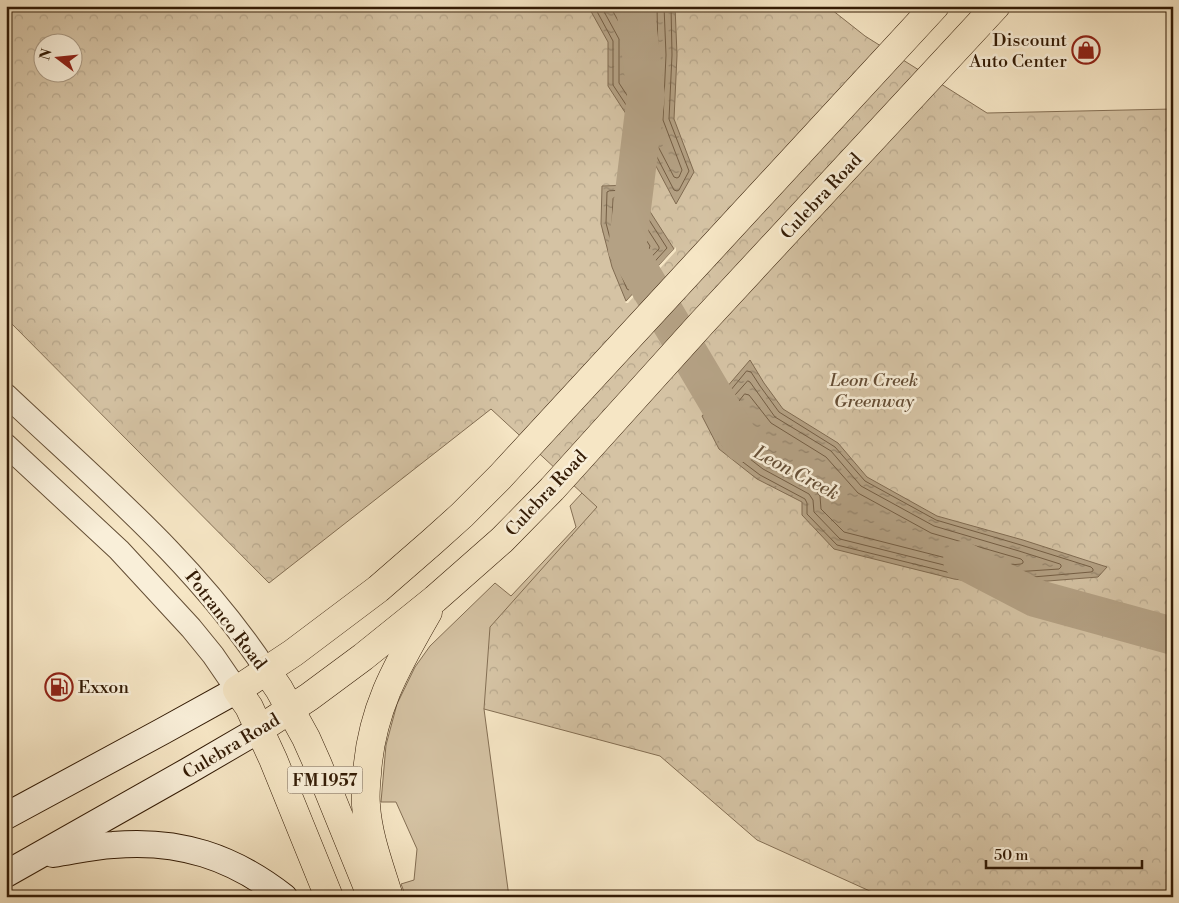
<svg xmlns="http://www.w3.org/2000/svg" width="1179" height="903" viewBox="0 0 1179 903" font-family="'Libre Bodoni',serif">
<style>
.grass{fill:#d5c3a4;stroke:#846f54}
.park{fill:url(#park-crowns);stroke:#846f54;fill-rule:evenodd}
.water{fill:url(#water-ripples);stroke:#806b51}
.pier{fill:#f6e6c5}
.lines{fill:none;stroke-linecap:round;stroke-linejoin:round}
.shore{stroke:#745e44;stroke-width:1}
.river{stroke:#b4a184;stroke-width:38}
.tertiary-casing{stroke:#644e35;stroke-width:24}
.secondary-casing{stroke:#331b05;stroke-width:28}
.primary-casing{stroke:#331b05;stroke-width:29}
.tertiary{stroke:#f9efd9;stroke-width:22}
.secondary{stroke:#f9efd9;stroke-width:26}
.primary{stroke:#f6e6c5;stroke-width:28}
.labels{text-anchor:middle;stroke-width:5;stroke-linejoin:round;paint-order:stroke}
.shield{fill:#f9efd9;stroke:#6e5b45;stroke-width:1}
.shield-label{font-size:16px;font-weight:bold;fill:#331b05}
.poi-label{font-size:18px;fill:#331b05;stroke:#f9efd9;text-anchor:end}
.street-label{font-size:18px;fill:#331b05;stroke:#f9efd9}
.park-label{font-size:18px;font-style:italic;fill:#644d35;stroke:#f9efd9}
.water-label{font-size:19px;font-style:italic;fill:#675138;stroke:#f9efd9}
</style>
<defs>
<pattern id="park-crowns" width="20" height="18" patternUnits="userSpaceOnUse" patternTransform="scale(1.25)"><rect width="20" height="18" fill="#d5c3a4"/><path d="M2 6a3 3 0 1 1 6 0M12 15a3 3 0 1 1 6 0" fill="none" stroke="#b7a78c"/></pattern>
<pattern id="water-ripples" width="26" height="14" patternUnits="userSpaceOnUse" patternTransform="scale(1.25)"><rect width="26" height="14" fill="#b4a184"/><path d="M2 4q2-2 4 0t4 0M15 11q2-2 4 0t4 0" fill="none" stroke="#93826a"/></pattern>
</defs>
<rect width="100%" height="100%" fill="#f6e6c5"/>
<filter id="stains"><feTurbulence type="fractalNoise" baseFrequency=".004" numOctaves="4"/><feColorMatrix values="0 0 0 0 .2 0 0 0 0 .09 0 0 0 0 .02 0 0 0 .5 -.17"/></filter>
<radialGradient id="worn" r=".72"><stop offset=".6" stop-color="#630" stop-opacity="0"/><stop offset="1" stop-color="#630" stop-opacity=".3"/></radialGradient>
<polygon class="grass" points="664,404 484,709 509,897 406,897 401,884 414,880 417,849 396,802 381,802 386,745 397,704 415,667 430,646 495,583 511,596 576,527 570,506"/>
<path class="park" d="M6 6H827L865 36 987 113 1173 109V897H883L757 840 660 756 484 709 490 627 597 507 491 409 269 583 6 318ZM42 42H72V72H42Z"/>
<g class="water">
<polygon points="588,6 675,6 677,55 674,119 694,172 676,204 639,134 608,86 608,42"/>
<polygon points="633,185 674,249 626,301 612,267 601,224 602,186"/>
<polygon points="750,360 764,383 783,409 838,443 867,477 937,516 1023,540 1107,567 1098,577 998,585 954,579 834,549 802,515 802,502 757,479 719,449 702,416"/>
</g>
<polygon class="pier" points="676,247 676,251 628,303 625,303"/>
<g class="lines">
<g class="shore">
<polyline points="594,6 613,41 613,85 644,132 674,190 677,191 679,190 689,171 669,119 672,55 671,6"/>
<polyline points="601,6 619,39 619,83 649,129 674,177 677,178 679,177 682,170 663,120 666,55 664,6"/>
<polyline points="610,6 627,37 627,81 651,117 653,118 655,116 658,55 657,6"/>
<polygon points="630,190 667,248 629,290 627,289 617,265 606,223 607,192 609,191"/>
<polygon points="615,197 627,197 659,247 659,249 631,278 629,277 623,263 612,223 613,199"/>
<polygon points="621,206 625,207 650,246 649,249 634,265 632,264 630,260 619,222 620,208"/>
<polygon points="747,371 751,372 760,386 779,412 835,447 865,481 936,520 1021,545 1091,567 1093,569 1093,571 1091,572 998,580 955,574 837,545 807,514 807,503 805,499 760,475 723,447 709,417"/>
<polygon points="748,381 750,382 775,417 831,451 861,486 934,526 1019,551 1060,564 1061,565 1061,567 1059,569 999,573 956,568 840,539 814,512 813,500 809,494 763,469 728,442 716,417"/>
<polygon points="745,394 749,395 771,423 826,457 858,493 931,533 1021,559 1023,561 1023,563 1021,564 999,566 958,561 844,532 821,509 820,496 814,488 767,463 734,438 725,419"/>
</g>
<g class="river">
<polyline points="635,6 646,95 627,249 742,443"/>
<polyline points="962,560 1035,598 1173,636"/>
</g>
<g class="tertiary-casing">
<g id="tertiary">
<path d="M6 395C99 483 195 562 266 670"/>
<polyline points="6,445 119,550 191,628 213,655 237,690"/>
</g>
</g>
<g class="secondary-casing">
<g id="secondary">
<polyline points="6,816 163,731 237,690"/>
<path d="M53 854C73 851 93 846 113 845 179 839 233 857 284 897"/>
<polyline points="6,874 188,771 260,729"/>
</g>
</g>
<g class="primary-casing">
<g id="primary">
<polyline points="266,670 279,689 306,738 318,765 370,893"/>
<polyline points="260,729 309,697 363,657 435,599 502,540 552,489 701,324 996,6"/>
<polyline points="329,897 273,759 249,707 237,690 293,653 378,589 432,542 462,515 500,477 935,6"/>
<path d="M389 897C380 867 368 837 366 805 365 795 366 784 367 774 371 710 397 666 428 612"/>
</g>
</g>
<use href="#tertiary" class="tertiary"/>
<use href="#secondary" class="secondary"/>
<use href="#primary" class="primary"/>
</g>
<defs>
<g id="shop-ring" transform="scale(1.4375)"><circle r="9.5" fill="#f9efd9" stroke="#8f2418" stroke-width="1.5"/><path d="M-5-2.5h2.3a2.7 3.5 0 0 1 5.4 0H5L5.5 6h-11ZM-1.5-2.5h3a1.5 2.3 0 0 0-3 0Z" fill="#8f2418"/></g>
<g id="fuel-ring" transform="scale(1.4375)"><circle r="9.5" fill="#f9efd9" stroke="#8f2418" stroke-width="1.5"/><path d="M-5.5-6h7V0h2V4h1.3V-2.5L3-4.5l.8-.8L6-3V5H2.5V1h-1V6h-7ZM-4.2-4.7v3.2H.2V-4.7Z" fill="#8f2418"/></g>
</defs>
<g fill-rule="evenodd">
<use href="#shop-ring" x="1086" y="50"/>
<use href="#fuel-ring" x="59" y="687"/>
</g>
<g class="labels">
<rect class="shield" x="287.5" y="766.5" width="75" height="27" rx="4"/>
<g class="shield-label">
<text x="325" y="786">FM 1957</text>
</g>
<g class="poi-label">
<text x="1067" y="46">Discount<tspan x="1067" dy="21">Auto Center</tspan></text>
<text x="78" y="693" text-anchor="start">Exxon</text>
</g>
<g class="street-label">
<text transform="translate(821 196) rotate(-47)" y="6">Culebra Road</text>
<text transform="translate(546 493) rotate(-47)" y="6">Culebra Road</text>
<text transform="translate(226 620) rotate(52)" y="6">Potranco Road</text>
<text transform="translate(231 746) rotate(-31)" y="6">Culebra Road</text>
</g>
<g class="park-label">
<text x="874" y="386">Leon Creek<tspan x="874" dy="21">Greenway</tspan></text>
</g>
<g class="water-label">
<text transform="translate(797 472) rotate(28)" y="7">Leon Creek</text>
</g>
</g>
<rect width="1179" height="903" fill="none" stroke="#f6e6c5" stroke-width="25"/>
<rect x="8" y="8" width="1164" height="888" fill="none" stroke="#331b05" stroke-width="2.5"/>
<rect x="12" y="12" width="1154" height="878" fill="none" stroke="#331b05"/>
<g transform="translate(58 58) rotate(286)"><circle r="24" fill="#f9efd9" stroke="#aa9a84"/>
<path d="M0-4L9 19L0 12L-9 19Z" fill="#8f2418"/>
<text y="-8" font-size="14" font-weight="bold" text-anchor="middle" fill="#331b05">N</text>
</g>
<path d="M986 860v8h156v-8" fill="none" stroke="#331b05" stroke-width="2.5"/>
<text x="994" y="860" font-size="15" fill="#331b05" stroke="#f9efd9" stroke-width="4" paint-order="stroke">50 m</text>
<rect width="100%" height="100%" filter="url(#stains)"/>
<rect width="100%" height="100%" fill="url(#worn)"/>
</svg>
